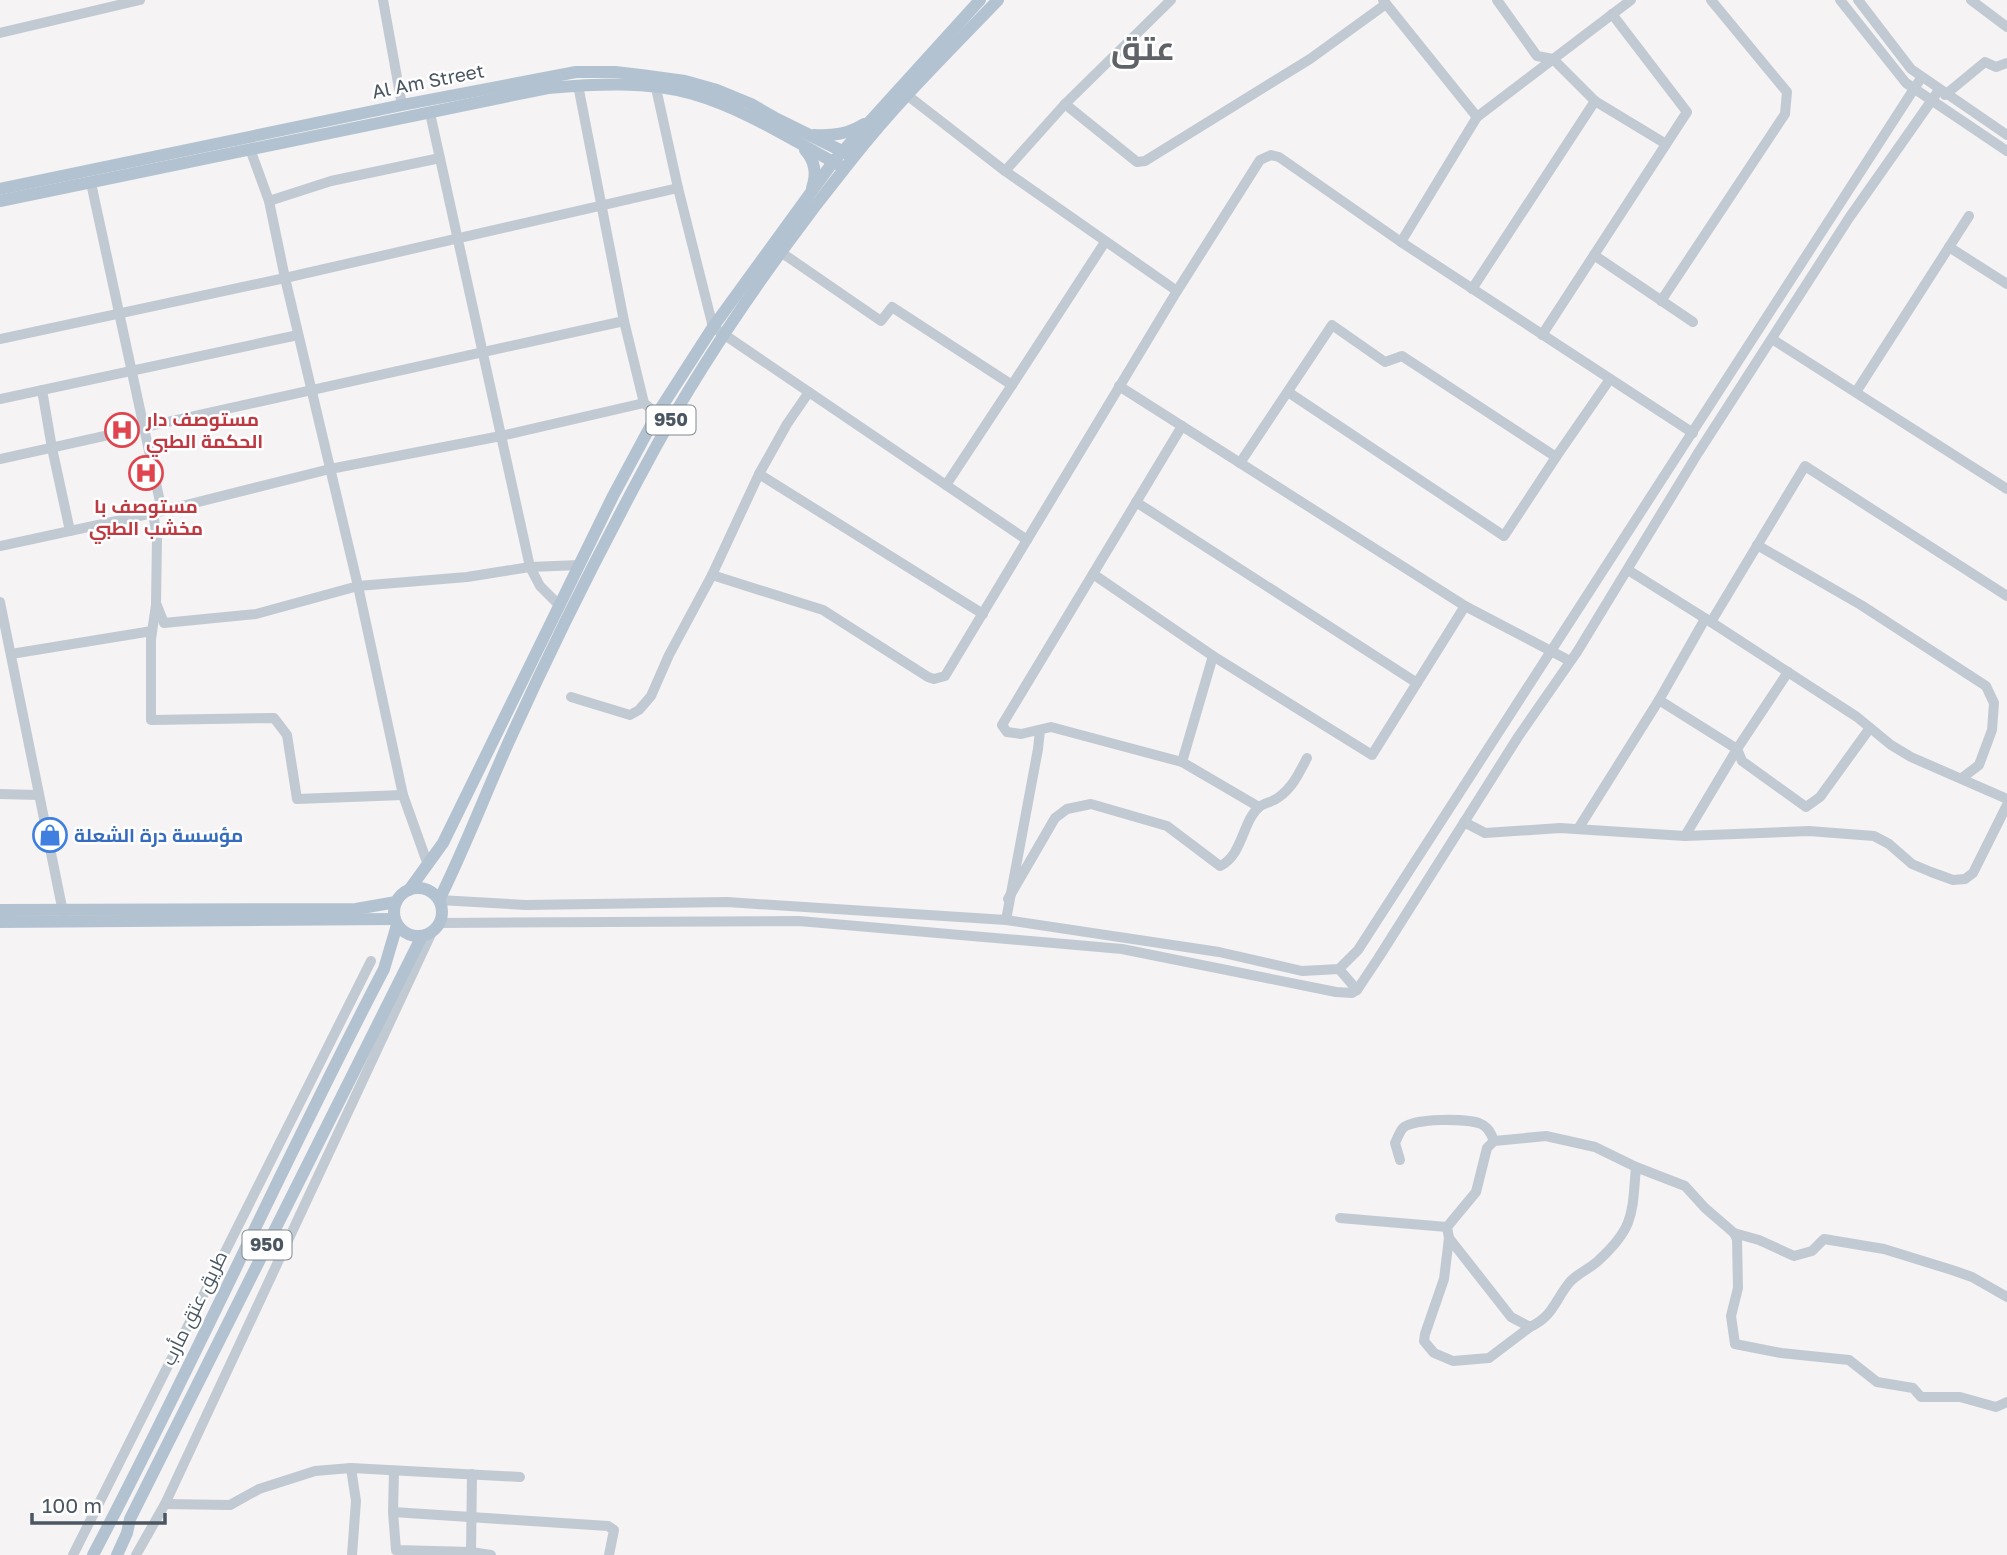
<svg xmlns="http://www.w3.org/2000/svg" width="2007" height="1555" viewBox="0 0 2007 1555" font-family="'Golos Text',Cairo,sans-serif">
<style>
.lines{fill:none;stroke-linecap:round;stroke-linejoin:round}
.minor{stroke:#c1cad2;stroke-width:10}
.major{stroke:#b3c2d1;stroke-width:12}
.labels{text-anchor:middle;stroke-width:5;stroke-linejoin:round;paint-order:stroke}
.shield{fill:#fff;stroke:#808990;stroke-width:2}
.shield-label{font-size:18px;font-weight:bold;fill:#4a5661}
.street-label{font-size:19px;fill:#4a5661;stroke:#fff}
.health-label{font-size:19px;font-weight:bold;fill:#be3a42;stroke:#fff;text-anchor:start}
.shop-label{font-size:19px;font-weight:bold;fill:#366cbe;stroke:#fff;text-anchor:start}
.town-label{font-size:33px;font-weight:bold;fill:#5f6368;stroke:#fff}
</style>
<rect width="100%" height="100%" fill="#f5f3f3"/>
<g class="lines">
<g class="minor">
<polyline points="383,0 402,105"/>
<polyline points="1383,0 1477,117"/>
<polyline points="1497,0 1537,56 1553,59 1595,101 1666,144"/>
<polyline points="1840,0 1906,83 2007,151"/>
<polyline points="1858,0 1911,69 2007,135"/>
<polyline points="1971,0 2007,27"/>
<polyline points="0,33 140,0"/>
<polyline points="578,85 624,321 644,403 657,414"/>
<polyline points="656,88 678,188 713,327 1027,540"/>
<polyline points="907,95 1005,171 1177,291"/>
<polyline points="1945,95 1985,62 1996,67 2007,63"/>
<polyline points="1065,104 1137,162 1145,161 1310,59 1386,4"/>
<polyline points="430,113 530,567 540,586 560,606"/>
<polyline points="250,149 269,201 285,278 358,586 403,795 428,865"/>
<polyline points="1005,171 1065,104 1171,0"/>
<polyline points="91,183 162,511"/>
<polyline points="269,201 331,181 440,158"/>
<polyline points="1401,242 1477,117 1631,0"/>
<polyline points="1949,247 2007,284"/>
<polyline points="782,253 881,321 892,307 1012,385 1105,242"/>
<polyline points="1594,255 1693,322"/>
<polyline points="1472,289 1595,101"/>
<polyline points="1661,301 1785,114 1787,92 1711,0"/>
<polyline points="1542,335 1687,112 1612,14"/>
<polyline points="0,339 285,278 678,188"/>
<polyline points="1772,339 2007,489"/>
<polyline points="1119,386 1465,606 1570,661"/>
<polyline points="42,390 52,448 70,531"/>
<polyline points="809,392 787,424 759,474 983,614"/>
<polyline points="1288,392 1504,536 1556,457"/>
<polyline points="1856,392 1969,216"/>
<polyline points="0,399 298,335"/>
<polyline points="1182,426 1002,725 1007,732 1021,734 1051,727 1182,762 1213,656"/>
<polyline points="0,459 624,321"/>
<polyline points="1240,463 1332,325 1385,362 1402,356 1556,457 1610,379"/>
<polyline points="946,485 1012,385"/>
<polyline points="1136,502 1417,683"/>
<polyline points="153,513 157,538 156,603 164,623 256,614 358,586 467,577 530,567 580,565"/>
<polyline points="1757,545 1861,605 1986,686 1994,703 1992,730 1979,765 1962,778"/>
<polyline points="0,546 162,511 330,469 501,436 644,403"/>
<polyline points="1628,570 1711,622 1805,466 2007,596"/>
<polyline points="1093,574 1213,656 1372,755 1465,606"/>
<polyline points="712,575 823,610 928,677 934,679 945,676 1177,291 1260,160 1271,155 1279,157 1401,242 1693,433"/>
<polyline points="0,602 64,917"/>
<polyline points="156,605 151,639 151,720 274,718 287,735 297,799 403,795"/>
<polyline points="1711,622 1857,717 1891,745 1911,757 2007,799"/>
<polyline points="11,654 152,631"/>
<polyline points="571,697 630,715 639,710 651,696 669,655 712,575 759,474"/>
<polyline points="1659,700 1737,749 1742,761 1806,807 1820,797 1870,728"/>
<polyline points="1182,762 1259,807"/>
<polyline points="0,794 39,795"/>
<polyline points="1464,822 1485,833 1560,828 1685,836 1809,831 1874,836 1889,844 1912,864 1931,872 1953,880 1965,879 1973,873 2007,805"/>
<polyline points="1578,829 1659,700 1705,619"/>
<polyline points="1685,836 1737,749 1788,672"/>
<path d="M1008 899 1055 818 1067 809 1091 804 1167 826 1220 866C1243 855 1242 822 1259 807 1264 803 1273 802 1279 797 1293 787 1299 773 1307 758"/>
<polyline points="439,900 526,905 727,902 1006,920 1219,952 1302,971 1339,969 1358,950 1921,78"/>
<polyline points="1006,920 1038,749 1040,730"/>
<polyline points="440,923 799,921 1122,949 1336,992 1352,993 1357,990 1379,957 1518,737 1577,652 1698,453 1849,218 1939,90"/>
<polyline points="1339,969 1357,990"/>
<path d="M1400 1160 1395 1143C1397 1139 1400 1131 1403 1128 1413 1118 1468 1118 1481 1124 1488 1127 1491 1133 1494 1141"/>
<path d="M1636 1167C1632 1213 1635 1227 1599 1260 1590 1269 1577 1273 1569 1283 1554 1302 1553 1316 1530 1327L1511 1317 1449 1238 1447 1227 1476 1192 1487 1148 1494 1141 1546 1136 1595 1147 1636 1167 1685 1186 1705 1208 1734 1233 1759 1240 1794 1256 1812 1251 1824 1239 1884 1249 1952 1270 1972 1277 2007 1297"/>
<polyline points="1340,1218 1447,1227"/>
<polyline points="1734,1233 1737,1239 1738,1288 1731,1316 1735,1344 1781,1353 1849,1360 1877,1382 1913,1388 1921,1397 1960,1397 1996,1407 2007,1402"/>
<polyline points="1449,1238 1444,1279 1425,1334 1424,1341 1434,1353 1453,1361 1489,1358 1530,1327"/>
<polyline points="351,1468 356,1501 352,1555"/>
<polyline points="394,1471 393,1512 396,1550 471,1552 491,1555"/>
<polyline points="165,1504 230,1505 259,1489 315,1471 351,1468 520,1477"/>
<polyline points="393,1512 608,1526 614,1530 609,1555"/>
<polyline points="471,1552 472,1474"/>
<polyline points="73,1555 371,961"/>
<polyline points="136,1555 165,1504 432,932"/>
</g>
<g class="major">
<path d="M814 135C833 136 848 134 864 124"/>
<path d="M805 150C815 161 817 174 812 188"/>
<polyline points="0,189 402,105 576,72 615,72 641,75 685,81 717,90 751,104 777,119 850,155"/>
<path d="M0 201 548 88C595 84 647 81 693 94 745 109 792 140 839 165"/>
<circle cx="418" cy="912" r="24"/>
<polyline points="409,890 443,843 613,496 657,414 713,327 833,162 980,0"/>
<path d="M439 900C465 848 486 792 510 739 552 646 598 554 646 465 702 360 778 251 853 158 897 102 948 52 998 0"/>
<polyline points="0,910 356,909 396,902"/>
<polyline points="0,922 395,919"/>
<path d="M93 1555C195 1362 283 1162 384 969L397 925"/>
<polyline points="117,1555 127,1533 130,1519 422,936"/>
</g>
</g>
<defs>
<g id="hospital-ring" transform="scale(1.75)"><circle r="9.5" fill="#fff" stroke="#e0444e" stroke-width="1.5"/><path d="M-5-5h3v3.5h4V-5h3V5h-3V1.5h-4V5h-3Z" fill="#e0444e"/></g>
<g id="shop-ring" transform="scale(1.75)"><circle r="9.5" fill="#fff" stroke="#3f7fe0" stroke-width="1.5"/><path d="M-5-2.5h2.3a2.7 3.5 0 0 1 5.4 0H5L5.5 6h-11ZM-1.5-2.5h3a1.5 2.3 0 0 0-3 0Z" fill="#3f7fe0"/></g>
</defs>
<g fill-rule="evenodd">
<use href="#hospital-ring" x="122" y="430"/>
<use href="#hospital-ring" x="146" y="473"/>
<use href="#shop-ring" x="50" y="835"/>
</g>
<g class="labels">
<g class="shield">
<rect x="646.5" y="405.5" width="49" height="29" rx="5"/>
<rect x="242.5" y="1230.5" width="49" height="29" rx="5"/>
</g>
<g class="shield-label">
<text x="671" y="426">950</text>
<text x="267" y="1251">950</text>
</g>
<g class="street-label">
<text transform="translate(428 81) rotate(-11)" y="7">Al Am Street</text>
<text transform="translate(194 1308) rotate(-64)" y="7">طريق عتق مأرب</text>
</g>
<g class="health-label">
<text x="146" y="426">مستوصف دار<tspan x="146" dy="22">الحكمة الطبي</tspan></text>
<text x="146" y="513" text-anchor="middle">مستوصف با<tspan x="146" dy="22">مخشب الطبي</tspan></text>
</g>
<g class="shop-label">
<text x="74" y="842">مؤسسة درة الشعلة</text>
</g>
<g class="town-label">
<text x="1143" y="60">عتق</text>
</g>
</g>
<path d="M32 1513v10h133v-10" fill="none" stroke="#4a5661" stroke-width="3.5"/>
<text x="42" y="1513" font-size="21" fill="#4a5661" stroke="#ffffff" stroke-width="5" paint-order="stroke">100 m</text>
</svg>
